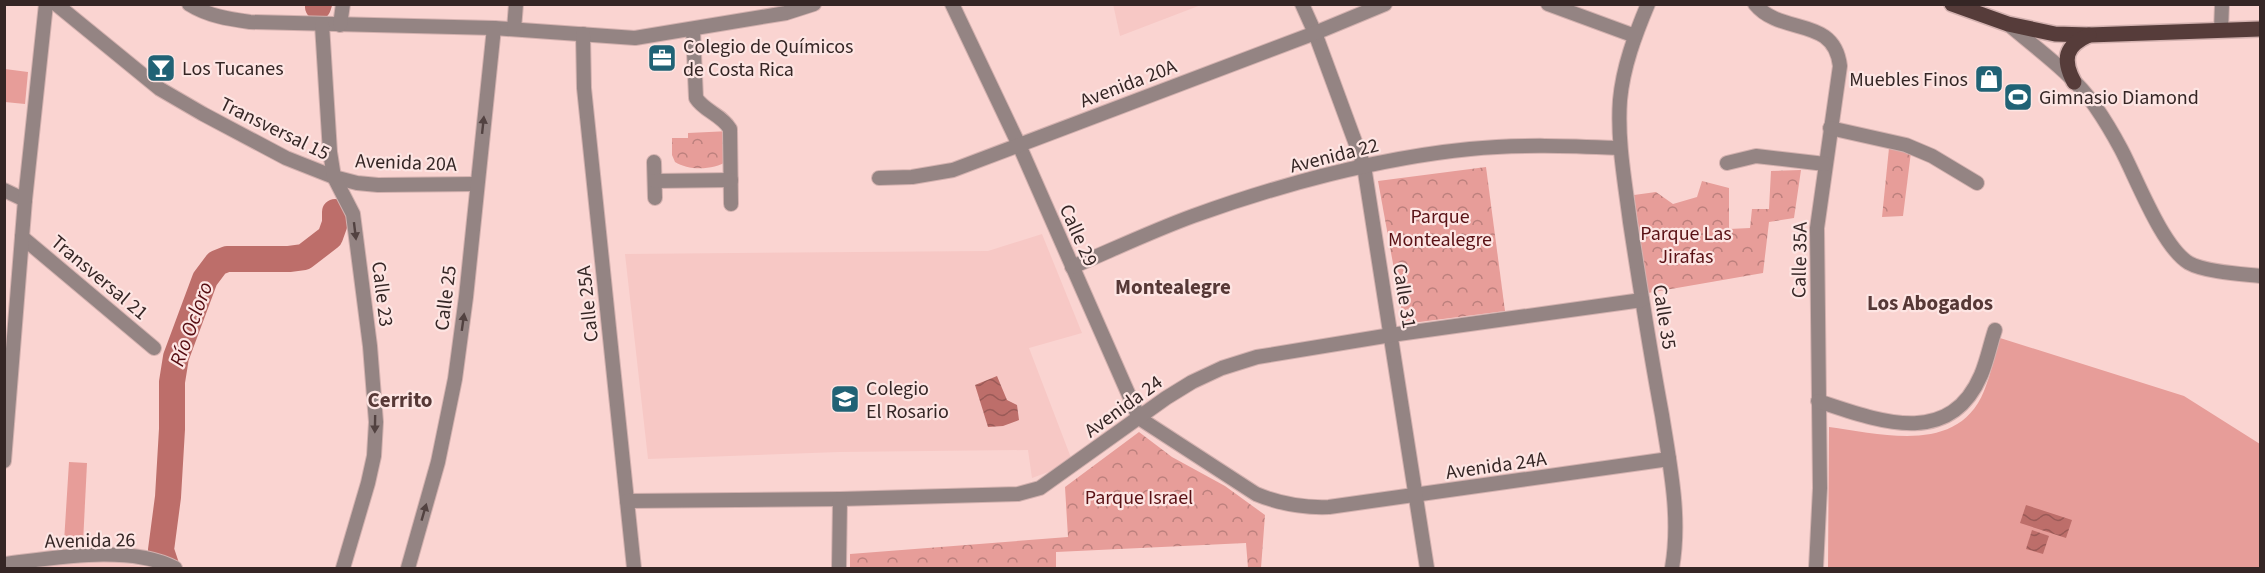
<svg xmlns="http://www.w3.org/2000/svg" width="2265" height="573" viewBox="0 0 2265 573" font-family="'Source Sans 3',sans-serif">
<style>
.built{fill:#f7c8c5}
.green{fill:#e79d99}
.park{fill:url(#park-crowns)}
.water{fill:url(#water-waves)}
.lines{fill:none;stroke-linecap:round;stroke-linejoin:round}
.river{stroke:#bd6e6a;stroke-width:26}
.minor-casing{stroke:#d3b1af;stroke-width:16}
.major-casing{stroke:#d3b1af;stroke-width:18}
.minor{stroke:#948483;stroke-width:14}
.major{stroke:#563c3a;stroke-width:15}
.oneway{fill:#524241}
.labels{text-anchor:middle;stroke-width:4.5;stroke-linejoin:round;paint-order:stroke}
.poi-label{font-size:20px;fill:#352625;stroke:#fde5e3;text-anchor:start}
.street-label{font-size:20px;fill:#352625;stroke:#fde5e3}
.park-label{font-size:20px;fill:#5a1115;stroke:#fde5e3}
.neighbourhood-label{font-size:21px;font-weight:bold;fill:#563836;stroke:#fde5e3}
.water-label{font-size:21px;font-style:italic;fill:#550b10;stroke:#fde5e3}
</style>
<defs>
<pattern id="park-crowns" width="20" height="18" patternUnits="userSpaceOnUse" patternTransform="scale(1.5)"><rect width="20" height="18" fill="#e79d99"/><path d="M2 6a3 3 0 1 1 6 0M12 15a3 3 0 1 1 6 0" fill="none" stroke="#bc807d"/></pattern>
<pattern id="water-waves" width="16" height="10" patternUnits="userSpaceOnUse" patternTransform="scale(1.5)"><rect width="16" height="10" fill="#bd6e6a"/><path d="M0 5q4-4 8 0t8 0" fill="none" stroke="#9a5a57"/></pattern>
</defs>
<rect width="100%" height="100%" fill="#fad4d1"/>
<g class="built">
<polygon points="1113,4 1201,4 1201,5 1120,36"/>
<polygon points="1042,234 1082,333 1029,348 1073,463 1032,478 1028,450 839,452 648,459 625,254 988,251"/>
<polygon points="88,562 117,562 150,568 29,568"/>
</g>
<g class="green">
<polygon points="5,69 28,72 25,104 5,102"/>
<path d="M2000 338 2184 396 2260 444V568H1828L1829 427C1883 434 1958 455 1984 391 1991 374 1995 355 2000 338Z"/>
<polygon points="69,462 87,463 83,543 64,542"/>
</g>
<g class="park">
<path d="M730 131 727 161C714 170 689 171 675 162L672 155V138H688V133Z"/>
<polygon points="1889,148 1911,152 1903,216 1882,217"/>
<polygon points="1486,167 1505,311 1404,324 1378,181"/>
<polygon points="1801,170 1794,218 1769,222 1763,273 1648,293 1634,195 1656,192 1673,204 1697,197 1702,181 1729,188 1729,229 1750,228 1752,209 1769,209 1771,171"/>
<polygon points="1139,432 1172,457 1225,486 1265,515 1261,568 1248,568 1246,543 1056,552 1056,568 850,568 850,554 1068,537 1065,487"/>
</g>
<g class="water">
<polygon points="997,376 1007,400 1017,405 1019,420 1003,426 988,427 975,385"/>
<polygon points="2026,505 2072,520 2066,538 2020,523"/>
<polygon points="2032,530 2049,536 2043,554 2026,549"/>
</g>
<g class="lines">
<g class="river">
<polyline points="318,7 319,4"/>
<polyline points="167,568 161,550 168,497 172,429 172,382 176,357 205,279 217,263 227,259 289,259 304,257 330,237 335,223 335,212"/>
</g>
<g class="minor-casing">
<g id="minor">
<polyline points="56,4 160,89 203,114 286,158 334,177 357,183 378,185 477,184"/>
<path d="M189 4C208 16 229 19 250 22L494 28 635 38 786 13 814 4"/>
<path d="M952 4 1019 145 1139 418 1256 494C1280 504 1303 508 1329 507L1669 459"/>
<polyline points="1302,4 1315,33 1364,166 1427,568"/>
<polyline points="1548,4 1635,36"/>
<path d="M1648 4C1635 35 1623 67 1620 100 1617 141 1625 182 1630 222 1640 287 1650 351 1662 415 1670 466 1681 517 1672 568"/>
<path d="M1755 4C1781 36 1834 15 1840 66L1817 228 1820 488 1816 568"/>
<path d="M2008 24C2037 49 2073 74 2095 106 2104 119 2113 134 2121 149 2136 177 2162 247 2189 263 2205 272 2241 274 2260 276"/>
<polyline points="322,25 330,152 334,177 353,214 370,346 376,422 374,456 368,483 343,568"/>
<polyline points="340,25 343,4"/>
<polyline points="514,29 516,4"/>
<path d="M693 30 696 98C704 111 722 115 730 129L731 204"/>
<polyline points="2221,30 2222,4"/>
<polyline points="583,34 584,88 634,568"/>
<polyline points="1830,128 1906,145 1932,156 1977,183"/>
<polyline points="654,162 655,198"/>
<polyline points="1727,163 1756,156 1825,164"/>
<polyline points="879,178 912,177 953,170 1315,33 1385,4"/>
<polyline points="655,181 731,180"/>
<polyline points="4,190 25,200"/>
<polyline points="22,237 154,348"/>
<path d="M1072 267C1112 250 1152 231 1193 216 1279 185 1379 158 1470 149 1520 144 1570 146 1620 148"/>
<path d="M1818 401C1876 420 1949 450 1981 375 1987 361 1990 345 1995 330"/>
<polyline points="4,461 25,200 46,4"/>
<polyline points="627,501 840,499 1018,494 1040,488 1166,398 1192,382 1222,368 1257,357 1391,335 1642,300"/>
<path d="M4 564C55 558 129 544 175 568"/>
<polyline points="408,568 438,462 455,379 466,297 494,28"/>
<polyline points="839,568 840,499"/>
</g>
</g>
<g class="major-casing">
<g id="major">
<polyline points="1952,4 2008,24 2055,34 2089,35 2260,29"/>
<path d="M2074 82C2062 59 2065 46 2089 35"/>
</g>
</g>
<use href="#minor" class="minor"/>
<use href="#major" class="major"/>
</g>
<defs><path id="oneway-solid" d="M-6-.8H1V-3.2L6.5 0L1 3.2V.8H-6Z" transform="scale(1.5)"/></defs>
<g class="oneway">
<use href="#oneway-solid" transform="translate(483 125) rotate(-84)"/>
<use href="#oneway-solid" transform="translate(355 231) rotate(83)"/>
<use href="#oneway-solid" transform="translate(463 322) rotate(-82)"/>
<use href="#oneway-solid" transform="translate(375 424) rotate(91)"/>
<use href="#oneway-solid" transform="translate(424 512) rotate(-74)"/>
</g>
<defs>
<g id="office-square" transform="scale(1.5)"><rect x="-9" y="-9" width="18" height="18" rx="4" fill="#206275" stroke="#fde5e3"/><path d="M-6-3h4V-5.5h4V-3h4V5H-6ZM-1-4.5V-3h2v-1.5ZM-6 0V1H6V0Z" fill="#fff"/></g>
<g id="bar-square" transform="scale(1.5)"><rect x="-9" y="-9" width="18" height="18" rx="4" fill="#206275" stroke="#fde5e3"/><path d="M-6-5H6L.8 .8V4.5H3.5V6h-7V4.5H-.8V.8Z" fill="#fff"/></g>
<g id="shop-square" transform="scale(1.5)"><rect x="-9" y="-9" width="18" height="18" rx="4" fill="#206275" stroke="#fde5e3"/><path d="M-5-2.5h2.3a2.7 3.5 0 0 1 5.4 0H5L5.5 6h-11ZM-1.5-2.5h3a1.5 2.3 0 0 0-3 0Z" fill="#fff"/></g>
<g id="stadium-square" transform="scale(1.5)"><rect x="-9" y="-9" width="18" height="18" rx="4" fill="#206275" stroke="#fde5e3"/><path d="M0-5a6.5 5 0 1 0 0 10a6.5 5 0 1 0 0-10ZM-3.5-1.8h7v3.6h-7Z" fill="#fff"/></g>
<g id="school-square" transform="scale(1.5)"><rect x="-9" y="-9" width="18" height="18" rx="4" fill="#206275" stroke="#fde5e3"/><path d="M0-5L7-2L0 1L-7-2ZM-4 1L0 2.5L4 1V4Q0 6-4 4Z" fill="#fff"/></g>
</defs>
<g fill-rule="evenodd">
<use href="#office-square" x="662" y="58"/>
<use href="#bar-square" x="161" y="68"/>
<use href="#shop-square" x="1989" y="79"/>
<use href="#stadium-square" x="2018" y="97"/>
<use href="#school-square" x="845" y="399"/>
</g>
<g class="labels">
<g class="poi-label">
<text x="683" y="53">Colegio de Químicos<tspan x="683" dy="23">de Costa Rica</tspan></text>
<text x="182" y="75">Los Tucanes</text>
<text x="1968" y="86" text-anchor="end">Muebles Finos</text>
<text x="2039" y="104">Gimnasio Diamond</text>
<text x="866" y="395">Colegio<tspan x="866" dy="23">El Rosario</tspan></text>
</g>
<g class="street-label">
<text transform="translate(1128 83) rotate(-21)" y="7">Avenida 20A</text>
<text transform="translate(275 128) rotate(26)" y="7">Transversal 15</text>
<text transform="translate(1334 155) rotate(-14)" y="7">Avenida 22</text>
<text transform="translate(406 162) rotate(2)" y="7">Avenida 20A</text>
<text transform="translate(1079 235) rotate(66)" y="7">Calle 29</text>
<text transform="translate(1799 260) rotate(-89)" y="7">Calle 35A</text>
<text transform="translate(100 277) rotate(40)" y="7">Transversal 21</text>
<text transform="translate(383 294) rotate(83)" y="7">Calle 23</text>
<text transform="translate(1405 296) rotate(81)" y="7">Calle 31</text>
<text transform="translate(445 298) rotate(-83)" y="7">Calle 25</text>
<text transform="translate(587 304) rotate(-96)" y="7">Calle 25A</text>
<text transform="translate(1665 317) rotate(81)" y="7">Calle 35</text>
<text transform="translate(1123 406) rotate(-36)" y="7">Avenida 24</text>
<text transform="translate(1496 465) rotate(-8)" y="7">Avenida 24A</text>
<text transform="translate(90 540) rotate(-1)" y="7">Avenida 26</text>
</g>
<g class="park-label">
<text x="1440" y="223">Parque<tspan x="1440" dy="23">Montealegre</tspan></text>
<text x="1686" y="240">Parque Las<tspan x="1686" dy="23">Jirafas</tspan></text>
<text x="1139" y="504">Parque Israel</text>
</g>
<g class="neighbourhood-label">
<text x="1173" y="294">Montealegre</text>
<text x="1930" y="310">Los Abogados</text>
<text x="400" y="407">Cerrito</text>
</g>
<g class="water-label">
<text transform="translate(191 324) rotate(-70)" y="7">Río Ocloro</text>
</g>
</g>
<rect width="2265" height="573" fill="none" stroke="#352625" stroke-width="12"/>
</svg>
